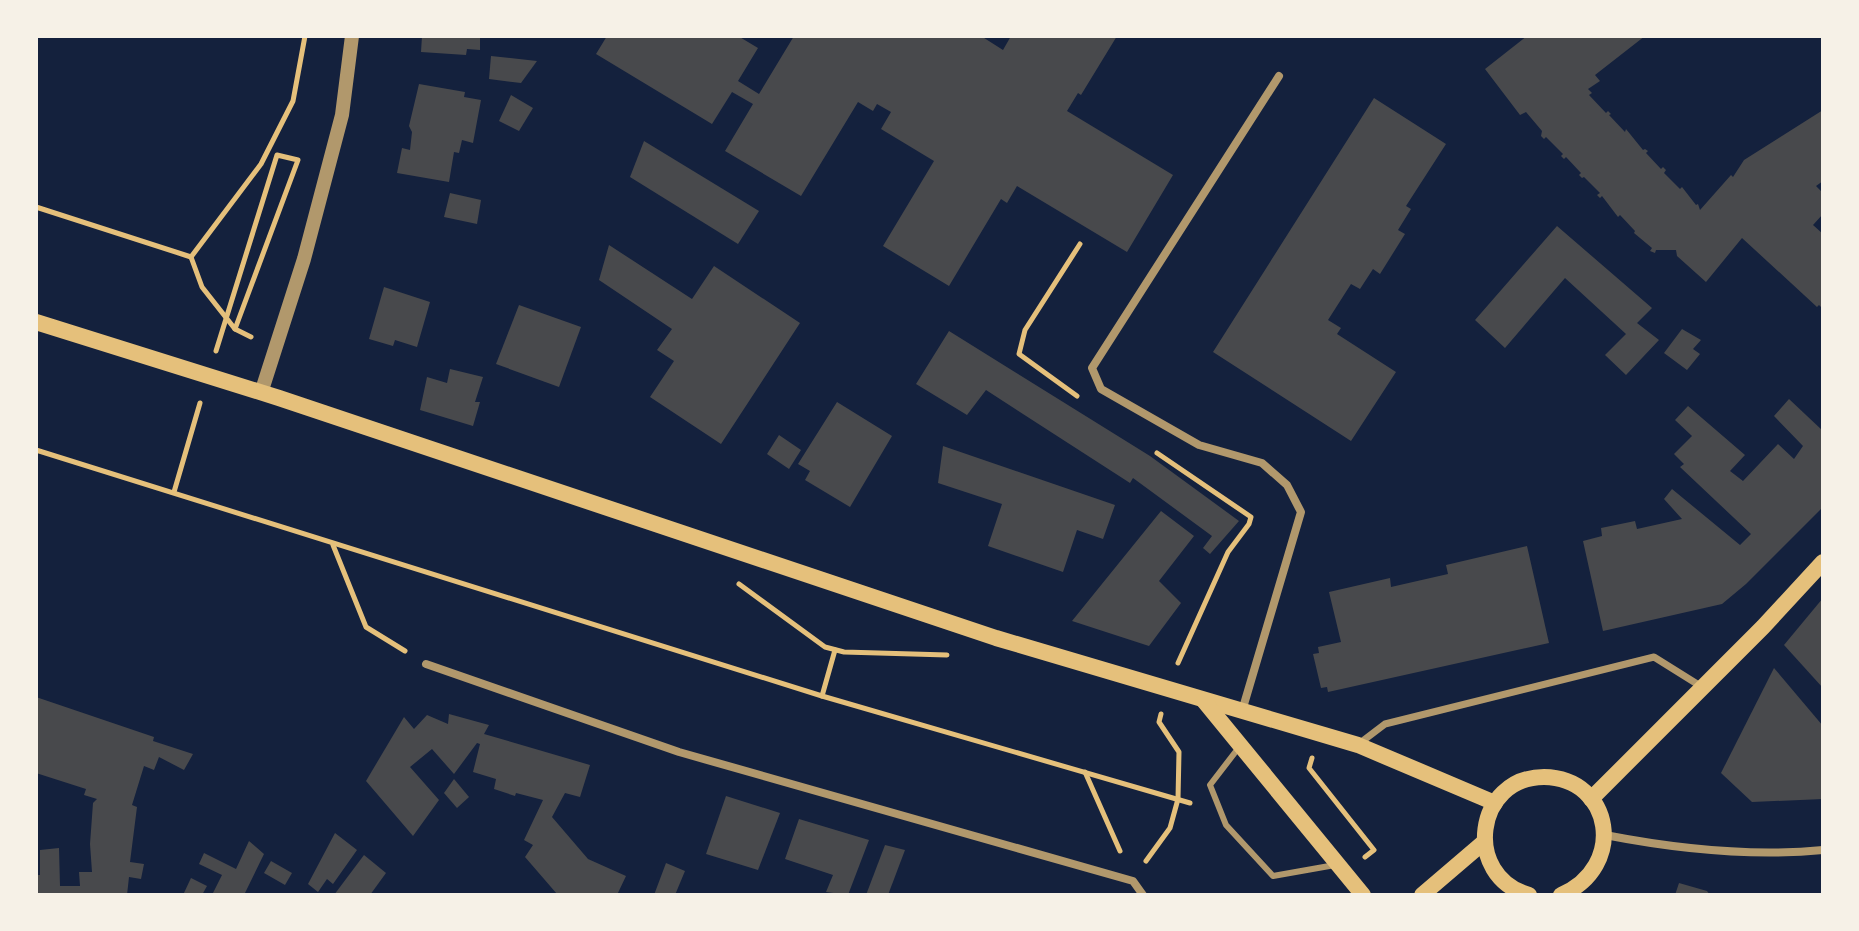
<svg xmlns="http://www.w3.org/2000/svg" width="1859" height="931" viewBox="0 0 1859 931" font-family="'Nunito Sans',sans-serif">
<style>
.building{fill:#48494c}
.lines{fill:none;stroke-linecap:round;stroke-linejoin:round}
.path{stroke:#e5c07b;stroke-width:5}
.service{stroke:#b1986c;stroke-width:6}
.pedestrian{stroke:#b1986c;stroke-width:7}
.minor{stroke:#b1986c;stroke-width:8}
.tertiary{stroke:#b1986c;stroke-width:14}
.secondary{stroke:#e5c07b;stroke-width:16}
</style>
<rect width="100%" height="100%" fill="#14213d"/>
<g class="building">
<polygon points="422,36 480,36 480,50 467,49 466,55 421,52"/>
<polygon points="607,36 738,36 758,48 738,81 759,94 794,36 981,36 1003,50 1011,36 1117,36 1081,95 1078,93 1067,111 1173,175 1127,252 1017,186 1007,203 1001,199 949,286 883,246 934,161 881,129 891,112 877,104 873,111 858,102 801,196 725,151 753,104 732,92 712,124 596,54"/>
<polygon points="1527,36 1645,36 1595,75 1600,81 1588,89 1592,93 1589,95 1606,113 1608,111 1611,114 1609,115 1625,132 1626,129 1643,150 1645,149 1648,151 1646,153 1661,169 1663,167 1666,170 1664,173 1680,189 1682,187 1696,205 1698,204 1700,210 1731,175 1733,177 1744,160 1823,110 1823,181 1816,186 1823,193 1823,214 1813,225 1823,234 1823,309 1819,305 1817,307 1742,238 1706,282 1677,256 1676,250 1656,250 1655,253 1650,251 1652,248 1634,233 1635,231 1620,215 1618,217 1602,196 1600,198 1597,195 1600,193 1584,177 1582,178 1579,175 1581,173 1566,157 1564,159 1561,156 1563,154 1546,137 1544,139 1541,136 1542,131 1526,112 1520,115 1485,69"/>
<polygon points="491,56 537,61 521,83 489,79"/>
<polygon points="419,84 465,92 464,97 481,100 473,143 462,140 459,153 454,152 449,182 397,173 402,148 410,150 412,132 409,126"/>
<polygon points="511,95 533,108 519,131 499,121"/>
<polygon points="1374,98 1446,144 1406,206 1411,209 1398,230 1405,234 1380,274 1373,269 1360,289 1351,284 1328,320 1341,328 1337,334 1396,372 1351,441 1213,352"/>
<polygon points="644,141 759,211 738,244 630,177"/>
<polygon points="450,193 481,200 477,224 444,217"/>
<polygon points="1557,226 1652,308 1637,323 1659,340 1626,375 1605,355 1626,334 1565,278 1505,348 1475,320"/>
<polygon points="609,245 692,299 714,266 800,323 721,444 650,397 674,361 657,350 672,329 599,280"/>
<polygon points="384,287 430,302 417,347 395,340 393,346 369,339"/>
<polygon points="519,305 581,327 559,387 496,364"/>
<polygon points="1682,329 1701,340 1693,349 1700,354 1687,370 1664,353"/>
<polygon points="949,331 1150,456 1239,521 1210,554 1203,548 1212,536 1133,478 1130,483 986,390 967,415 916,384"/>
<polygon points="450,369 483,377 475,402 480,402 473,426 420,410 427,377 447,383"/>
<polygon points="1789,399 1823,431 1823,507 1746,584 1722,604 1603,631 1583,541 1602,536 1601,528 1635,521 1637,529 1682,519 1664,499 1672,489 1740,545 1751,534 1680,467 1684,464 1674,454 1692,436 1675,420 1688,406 1745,455 1730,471 1743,481 1778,444 1794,459 1803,446 1774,416"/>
<polygon points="837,402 892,436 850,507 805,480 810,471 798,464"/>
<polygon points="779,435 801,450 789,469 767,454"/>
<polygon points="943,446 1115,505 1103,539 1077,530 1063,572 988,546 1002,504 938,483"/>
<polygon points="1161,511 1194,536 1159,581 1181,603 1149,646 1072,621"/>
<polygon points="1527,546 1549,643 1328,692 1327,687 1321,688 1313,654 1319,653 1318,647 1341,642 1329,592 1390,578 1391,587 1448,574 1446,565"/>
<polygon points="1823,598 1823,688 1784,645"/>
<polygon points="1774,668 1823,726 1823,799 1752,802 1721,773"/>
<polygon points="36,697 154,737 153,741 193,754 184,770 159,757 154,770 144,766 132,805 137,807 130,862 144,864 141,879 129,877 127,895 36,895 36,875 40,875 40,850 59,848 60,886 80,886 79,872 92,872 90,844 93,803 97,799 84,795 86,789 36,773"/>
<polygon points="449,714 489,725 484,734 590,765 580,797 565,793 552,817 588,859 626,876 617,895 557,894 525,857 533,845 524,840 543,800 516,793 515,796 494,789 496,779 473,772 480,744 477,743 454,774 432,749 410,767 439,800 413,836 366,781 404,717 414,729 427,715 448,724"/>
<polygon points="454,779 469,797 457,808 444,793"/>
<polygon points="726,796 780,813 758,870 706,854"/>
<polygon points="799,819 869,840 848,895 826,892 833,875 785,859"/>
<polygon points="335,833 357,850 333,884 327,879 318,892 308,884"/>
<polygon points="249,841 264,854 244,895 212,895 222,875 199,864 204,853 236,869"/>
<polygon points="885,845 905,850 888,895 866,895"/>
<polygon points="364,855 386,873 370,895 334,895"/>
<polygon points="271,861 292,873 285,885 264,873"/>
<polygon points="666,863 685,871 675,895 654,895"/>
<polygon points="191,878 207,886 202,895 183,895"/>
<polygon points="1679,883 1707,891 1710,895 1675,895"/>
</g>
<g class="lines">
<g class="path">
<polyline points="36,207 191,257"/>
<polyline points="191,257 261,164 293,101 305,36"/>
<polyline points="191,257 202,287 235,329 251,337"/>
<polyline points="216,351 277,155 298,160 235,329"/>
<polyline points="1077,396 1019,354 1025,330 1080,244"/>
<polyline points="36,450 822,696 1190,803"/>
<polyline points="1157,453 1251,517 1249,524 1228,552 1178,663"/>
<polyline points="174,492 200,403"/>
<polyline points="333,545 366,627 405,651"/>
<polyline points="739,584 825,647 844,652 947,655"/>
<polyline points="822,696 835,650"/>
<polyline points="1312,758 1309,768 1374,850 1365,857"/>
<polyline points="1085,772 1120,851"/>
<polyline points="1146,861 1170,828 1178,799 1179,752 1159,722 1161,714"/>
</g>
<polyline class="service" points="1240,746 1210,785 1226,825 1273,876 1335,865"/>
<polyline class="pedestrian" points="1360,743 1385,724 1654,657 1702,687"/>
<g class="minor">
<polyline points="426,664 679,752 1133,881 1143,895"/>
<polyline points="1242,711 1301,512 1287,485 1262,463 1199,445 1101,389 1092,368 1279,76"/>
<path d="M1605 835C1677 849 1750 857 1823 850"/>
</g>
<polyline class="tertiary" points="261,393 304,259 342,115 352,36"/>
<g class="secondary">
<polyline points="36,322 279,398 996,638 1358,745 1495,803"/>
<polyline points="1204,701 1363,895"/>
<polyline points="1591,799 1763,627 1823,562"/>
<polyline points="1422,895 1484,842"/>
<path d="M1529 895C1462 876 1475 777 1544 777 1613 778 1627 867 1561 895"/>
</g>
</g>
<rect width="1859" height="931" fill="none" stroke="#f6f1e7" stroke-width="76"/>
</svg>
